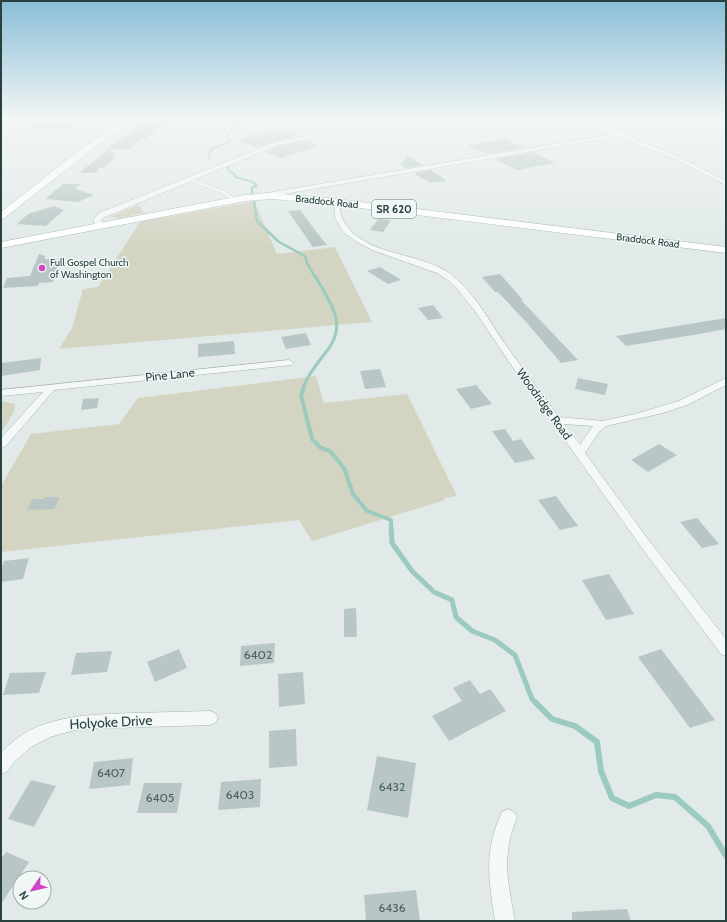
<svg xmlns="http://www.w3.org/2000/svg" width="727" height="922" viewBox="0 0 727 922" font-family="Cabin,sans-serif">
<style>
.green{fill:#d4d4c2}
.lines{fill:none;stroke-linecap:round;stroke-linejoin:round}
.stream-far5{stroke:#9bcbbe;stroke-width:2}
.stream-far4{stroke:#9bcbbe;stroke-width:2.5}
.stream-far3{stroke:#9bcbbe;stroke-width:3}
.stream-far2{stroke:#9bcbbe;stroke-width:4}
.stream-far1{stroke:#9bcbbe;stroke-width:5}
.stream{stroke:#9bcbbe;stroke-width:6}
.building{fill:#b8c7c5}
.service-casing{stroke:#a6b4b3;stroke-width:0.5}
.minor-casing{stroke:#a6b4b3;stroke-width:1}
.tertiary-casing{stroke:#a6b4b3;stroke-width:1}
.secondary-casing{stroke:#a6b4b3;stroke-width:1}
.primary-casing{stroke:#a0b6b2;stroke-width:1}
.service{fill:#f4f8f8;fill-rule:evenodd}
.minor{fill:#f4f8f8;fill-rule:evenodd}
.tertiary{fill:#f4f8f8;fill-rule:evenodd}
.secondary{fill:#fff;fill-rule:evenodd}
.primary{fill:#fff;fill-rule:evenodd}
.poi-dot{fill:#d243c8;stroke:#f1f7f6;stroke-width:1.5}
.labels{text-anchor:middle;stroke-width:3;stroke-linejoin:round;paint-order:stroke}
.far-street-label{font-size:10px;fill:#29423f;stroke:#f1f7f6}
.far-poi-label{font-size:10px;fill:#29423f;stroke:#f1f7f6;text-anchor:start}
.shield{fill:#f1f7f6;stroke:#657876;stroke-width:1}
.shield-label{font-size:11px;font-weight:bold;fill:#29423f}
.street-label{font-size:12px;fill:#29423f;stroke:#f1f7f6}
.near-number-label{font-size:12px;fill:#4d6360}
.near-street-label{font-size:14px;fill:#29423f;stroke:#f1f7f6}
</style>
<rect width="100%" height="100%" fill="#e1eae9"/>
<g class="green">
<polygon points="254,201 277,254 335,247 372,322 59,349 72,328 83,289 98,287 140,222"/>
<polygon points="138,205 144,213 119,218 109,217"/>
<polygon points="316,376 324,403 407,394 457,496 445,498 445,500 312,541 299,520 1,552 1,486 31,434 119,424 138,398"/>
<polygon points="1,401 15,404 14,412 1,433"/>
</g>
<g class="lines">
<g class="stream-far5">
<path d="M209 158 211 149 230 141 227 135C234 126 241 122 251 117"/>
<polyline points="229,165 228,170 234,174 235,177 253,182 257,186 252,188"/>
</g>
<g class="stream-far4">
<polyline points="252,195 252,188 254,187"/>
<polyline points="254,201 257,221 279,242 305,256 307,263 315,277"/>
</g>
<path class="stream-far3" d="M303 388C308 374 317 364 326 352 349 324 330 302 315 276"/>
<polyline class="stream-far2" points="304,387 301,395 312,439 321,448 330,451 344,468 353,494 367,511 391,520 391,528"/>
<polyline class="stream-far1" points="391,527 392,543 412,571 434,592 452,600 456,617 472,631 495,640 515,655 532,699 536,703"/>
<polyline class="stream" points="535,702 552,719 575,726 597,742 601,771 612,798 629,806 656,795 675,797 708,826 726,856"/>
</g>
<g class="building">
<polygon points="44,118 72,119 71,123 72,129 28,128"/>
<polygon points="148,120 169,121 146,139 142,138 130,149 110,149 115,155 112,158 114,158 103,168 100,168 95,173 79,173 109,149 107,149"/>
<polygon points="278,129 285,129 299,136 271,143 257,148 238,140 253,135"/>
<polygon points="506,139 524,148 486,154 467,145"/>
<polygon points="307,140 318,146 280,158 266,152 275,147"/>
<polygon points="533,152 555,163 517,170 495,159"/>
<polygon points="408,156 412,158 423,165 406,168 400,164"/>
<polygon points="431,170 447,181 430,183 414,173"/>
<polygon points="63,184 80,184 75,189 94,195 78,202 45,199"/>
<polygon points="54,206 64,210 46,226 17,224 28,214"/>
<polygon points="300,210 318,234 327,245 313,247 288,211"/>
<polygon points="378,219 391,220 383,232 370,230"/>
<polygon points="39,254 45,256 45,259 60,259 53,282 39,283 38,286 3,288 7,278 30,276"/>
<polygon points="380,267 401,280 388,284 367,271"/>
<polygon points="500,274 523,300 521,300 578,360 561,363 527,323 498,292 495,292 482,277"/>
<polygon points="433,305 443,318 428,320 418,308"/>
<polygon points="726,318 726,329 699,334 626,346 616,336"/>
<polygon points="306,333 311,345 286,349 281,337"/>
<polygon points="234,341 235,354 198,357 198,344"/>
<polygon points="41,358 40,370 1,376 1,363"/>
<polygon points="380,369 386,387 365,389 360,371"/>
<polygon points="578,378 608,384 605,395 575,389"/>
<polygon points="476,385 492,404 471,409 456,389"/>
<polygon points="99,398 97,408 81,410 83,399"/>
<polygon points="505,429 513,441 521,439 535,459 515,463 492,431"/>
<polygon points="659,444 677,455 648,472 631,460"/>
<polygon points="556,496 578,526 560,530 538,500"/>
<polygon points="44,497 60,497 54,509 27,510 32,499 43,499"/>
<polygon points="697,518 719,544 702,548 680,522"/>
<polygon points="29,558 23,579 1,582 1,572 4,561"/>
<polygon points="609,574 634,614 606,620 582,580"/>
<polygon points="356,608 357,637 344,637 344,609"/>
<polygon points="275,643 274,663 240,666 241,646"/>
<polygon points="179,649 187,668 155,682 147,662"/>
<polygon points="661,649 715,720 690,728 638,657"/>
<polygon points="112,651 107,672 71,675 76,653"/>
<polygon points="46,672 39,693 3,695 10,673"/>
<polygon points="303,672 305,704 279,707 278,674"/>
<polygon points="470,680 480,694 490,689 506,711 449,741 432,716 462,701 453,688"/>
<polygon points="296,729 297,766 269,768 269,731"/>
<polygon points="377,756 416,763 408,818 367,810"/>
<polygon points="133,758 130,785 89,789 94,762"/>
<polygon points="261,779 260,807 218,810 221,782"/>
<polygon points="31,780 56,786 34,827 8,819"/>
<polygon points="144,783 182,783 177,813 137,813"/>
<polygon points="6,852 29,862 1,904 1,859"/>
<polygon points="416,890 420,921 366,921 364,895"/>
<polygon points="627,909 631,921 572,921 572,912"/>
</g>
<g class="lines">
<g class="service-casing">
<g id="service">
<polygon points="81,117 84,117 74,124 72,123"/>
<polygon points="188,178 190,178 224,191 237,200 234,201 222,193 188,180"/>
</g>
</g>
<g class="minor-casing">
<g id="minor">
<polygon points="24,117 30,117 1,136 1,132"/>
<polygon points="577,117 583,117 621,132 712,117 723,117 626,135 679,157 726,181 726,185 675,159 619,136 261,198 258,196 261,194 614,134"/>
<path d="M334 201 339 202C340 208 340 215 343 220 361 255 416 252 446 271 472 288 488 319 505 344 523 369 541 393 559 417L603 421 635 414 679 401 726 378V385L687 405 663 413 606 426 599 432 585 453 650 542 726 639V656L721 654 642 548 514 369 475 311 458 290 449 281 437 273 372 250 357 242 344 233 335 218ZM564 424 593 426 580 445Z"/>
<polygon points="289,360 294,363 292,365 54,390 5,447 1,448 1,438 43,392 1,396 1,390"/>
<path d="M210 711 215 713 218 718 215 723 210 725 80 729 68 732 50 737 31 747 14 762 7 772 1 774V753C35 714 87 715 134 713 159 712 185 712 210 711Z"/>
<path d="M508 809 514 812 517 818C501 855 508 883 515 921H495C489 879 483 852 502 812Z"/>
</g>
</g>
<g class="tertiary-casing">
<polygon id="tertiary" points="390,117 401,117 275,146 105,217 101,220 104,226 103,228 97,228 93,220 99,213 271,144"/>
</g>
<g class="secondary-casing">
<polygon id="secondary" points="127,117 134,117 4,218 1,219 1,212 76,153"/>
</g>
<g class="primary-casing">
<polygon id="primary" points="272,193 328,198 726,247 726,253 328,204 272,199 245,201 1,248 1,242 245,195"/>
</g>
<use href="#service" class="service"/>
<use href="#minor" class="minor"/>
<use href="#tertiary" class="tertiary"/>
<use href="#secondary" class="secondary"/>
<use href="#primary" class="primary"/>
</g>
<linearGradient id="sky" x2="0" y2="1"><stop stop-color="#89bdd7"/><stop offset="0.48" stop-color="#f2f6f5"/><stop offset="1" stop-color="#f2f6f5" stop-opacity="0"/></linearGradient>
<rect width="727" height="246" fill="url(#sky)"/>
<circle class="poi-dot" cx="42" cy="268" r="4"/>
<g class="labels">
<g class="far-street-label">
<text transform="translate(327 201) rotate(6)" y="4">Braddock Road</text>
<text transform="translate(648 240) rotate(7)" y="4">Braddock Road</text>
</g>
<g class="far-poi-label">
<text x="50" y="266">Full Gospel Church<tspan x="50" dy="12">of Washington</tspan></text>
</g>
<rect class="shield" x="372" y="200" width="44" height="18" rx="3"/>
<g class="shield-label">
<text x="394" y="213">SR 620</text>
</g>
<g class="street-label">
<text transform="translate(170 375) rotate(-6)" y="4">Pine Lane</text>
<text transform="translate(544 404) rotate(54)" y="4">Woodridge Road</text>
</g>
<g class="near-number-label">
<text x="258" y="659">6402</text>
<text x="111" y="777">6407</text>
<text x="392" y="791">6432</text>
<text x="240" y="799">6403</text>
<text x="160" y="802">6405</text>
<text x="392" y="912">6436</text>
</g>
<g class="near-street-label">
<text transform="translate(111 722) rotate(-3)" y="5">Holyoke Drive</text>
</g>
</g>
<rect width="727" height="922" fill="none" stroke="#29423f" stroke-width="4"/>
<g transform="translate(32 890) rotate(236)"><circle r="19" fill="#f1f7f6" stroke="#a1afad"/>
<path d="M0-3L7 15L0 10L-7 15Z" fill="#d243c8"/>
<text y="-6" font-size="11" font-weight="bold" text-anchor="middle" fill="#29423f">N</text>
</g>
</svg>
